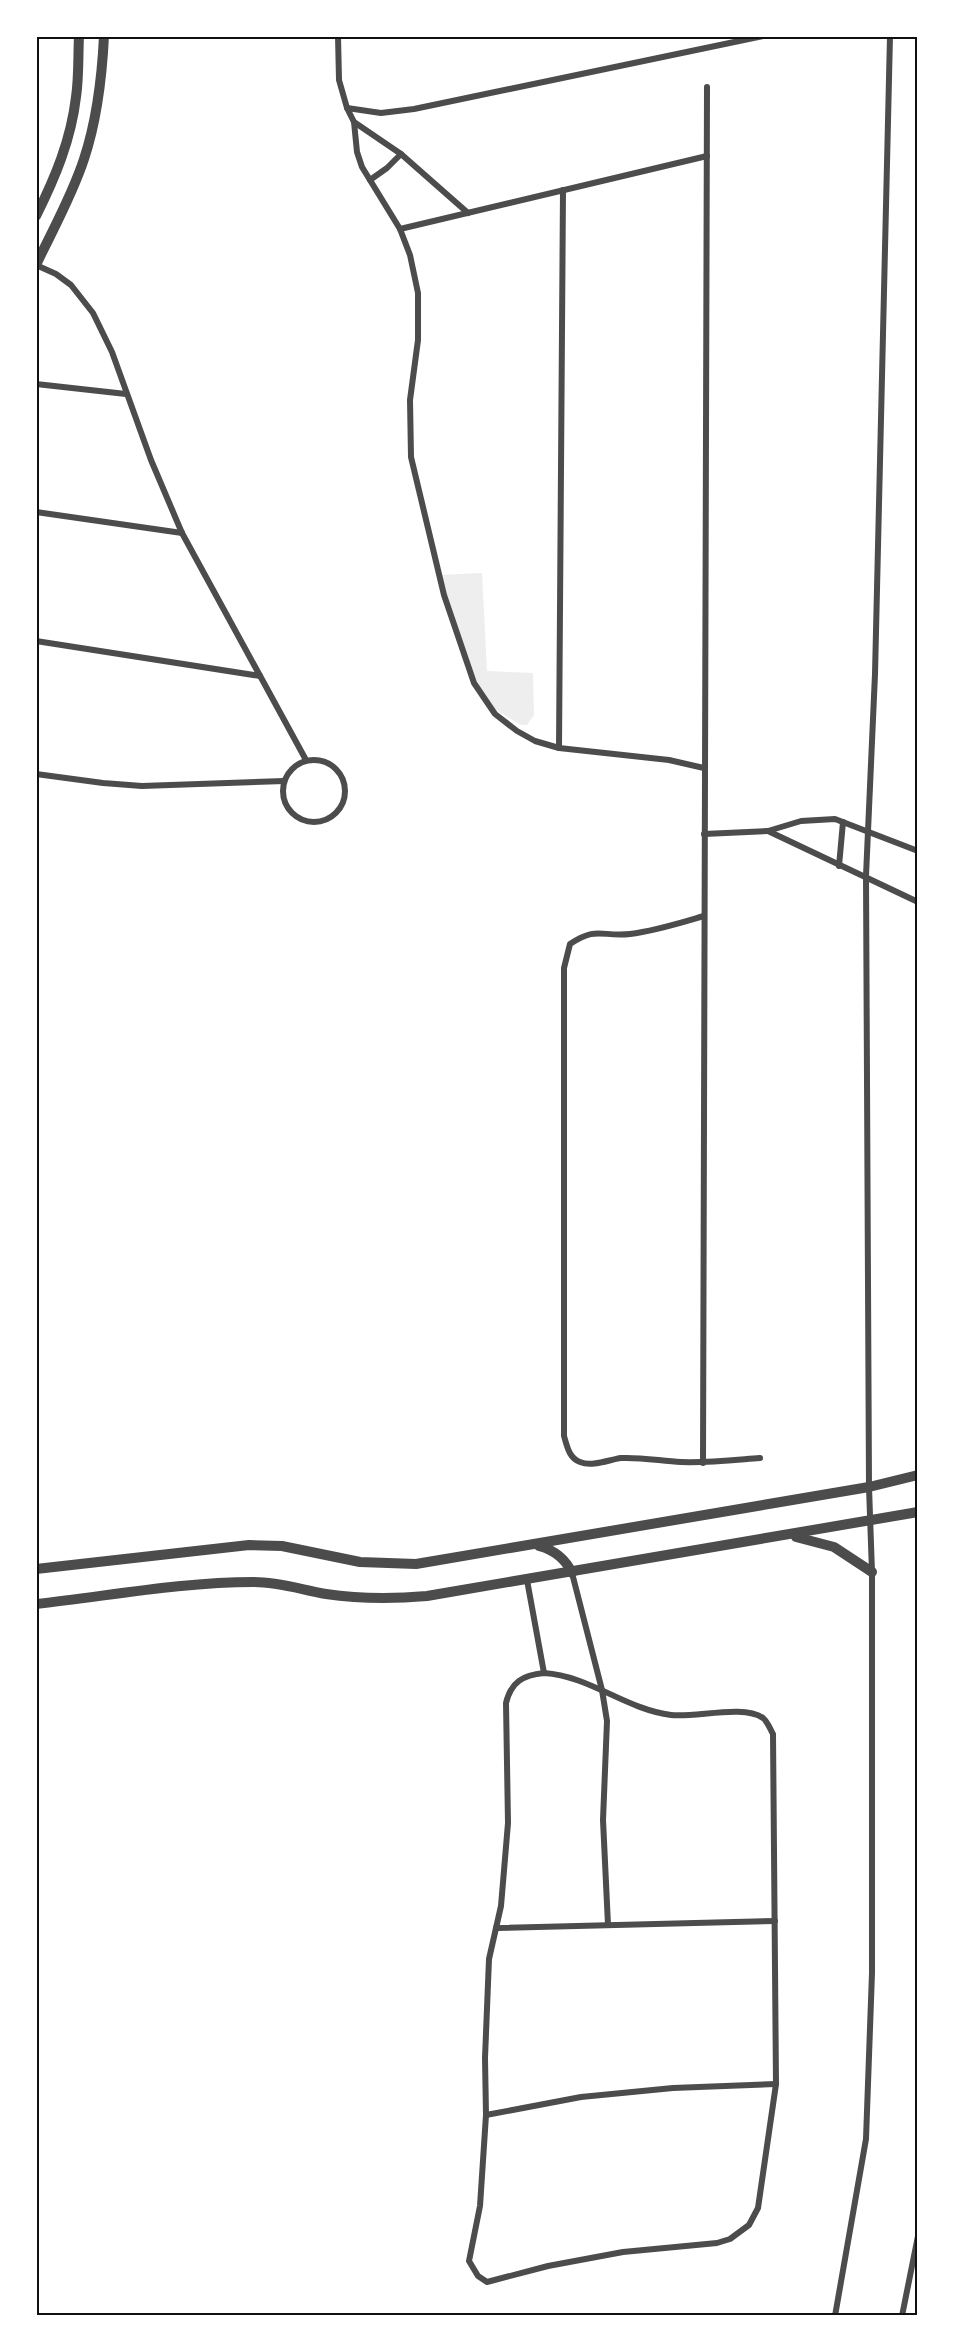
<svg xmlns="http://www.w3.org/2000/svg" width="954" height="2352" viewBox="0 0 954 2352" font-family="'DM Sans',sans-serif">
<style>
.green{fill:#eee}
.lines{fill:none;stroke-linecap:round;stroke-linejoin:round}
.minor{stroke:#4c4c4c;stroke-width:6}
.tertiary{stroke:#4c4c4c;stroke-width:10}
.neatline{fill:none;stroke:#111;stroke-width:2}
</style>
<rect width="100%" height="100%" fill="#fff"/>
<polygon class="green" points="482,573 487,671 533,673 534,715 527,725 521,725 496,710 470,672 439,575"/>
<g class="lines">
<g class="minor">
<polyline points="338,36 339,80 347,108 354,122 357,152 362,167 400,229 410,255 418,293 418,340 410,400 411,457 444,595 474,683 495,714 517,731 535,741 559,748 669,760 704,768"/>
<polyline points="347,108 381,113 414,109 763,36"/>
<polyline points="354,122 401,154 468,213"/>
<polyline points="370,180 387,168 401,154"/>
<polyline points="400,229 707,156"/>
<polyline points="36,265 56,274 71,285 93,313 112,352 151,460 182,533 306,760"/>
<polyline points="36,384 126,394"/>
<polyline points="36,512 182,533"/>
<polyline points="36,641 260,676"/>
<polyline points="559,748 563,190"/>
<circle cx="314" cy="791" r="31"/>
<polyline points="36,774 103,783 142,786 284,781"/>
<polyline points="768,831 918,902"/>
<polyline points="704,834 768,831 801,821 835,819 918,851"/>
<polyline points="839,866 843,822"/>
<path d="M704 916C680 923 655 931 630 934 601 937 597 926 570 944L564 968V1436C567 1446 569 1458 580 1462 592 1467 608 1460 621 1458 641 1457 661 1461 681 1462 708 1463 734 1460 760 1458"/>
<polyline points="703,1463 707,87"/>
<polyline points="572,1573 602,1690 607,1721 603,1820 608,1925"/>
<polyline points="527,1580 544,1673"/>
<path d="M544 1673C590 1676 625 1709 671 1715 695 1718 744 1704 763 1718 768 1722 770 1729 773 1734L776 2084 758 2208 749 2225 730 2239 717 2243 623 2252 548 2266 487 2282 478 2276 469 2261 480 2206 486 2115 485 2058 489 1959 501 1906 508 1823 506 1703C511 1682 523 1675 544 1673Z"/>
<polyline points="496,1928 775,1921"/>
<polyline points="486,2115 581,2097 673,2088 776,2084"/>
<polyline points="835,2316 866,2139 872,1973 872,1572 869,1487 866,876 875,674 890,36"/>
<polyline points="902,2316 918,2236"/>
</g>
<g class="tertiary">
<path d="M36 216C55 178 71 140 76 97 79 77 78 56 79 36"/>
<path d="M36 265C52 231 72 196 84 159 97 120 102 77 104 36"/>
<polyline points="796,1537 834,1547 872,1572"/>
<path d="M539 1546C554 1550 565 1558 572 1573"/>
<polyline points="36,1569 249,1545 282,1546 360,1562 416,1564 869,1487 918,1475"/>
<path d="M36 1604C109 1596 181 1582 254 1582 280 1582 302 1590 326 1594 360 1599 392 1599 427 1596L918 1512"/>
</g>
</g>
<rect width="954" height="2352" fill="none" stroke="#ffffff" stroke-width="75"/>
<rect x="38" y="38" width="878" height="2276" class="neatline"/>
</svg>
